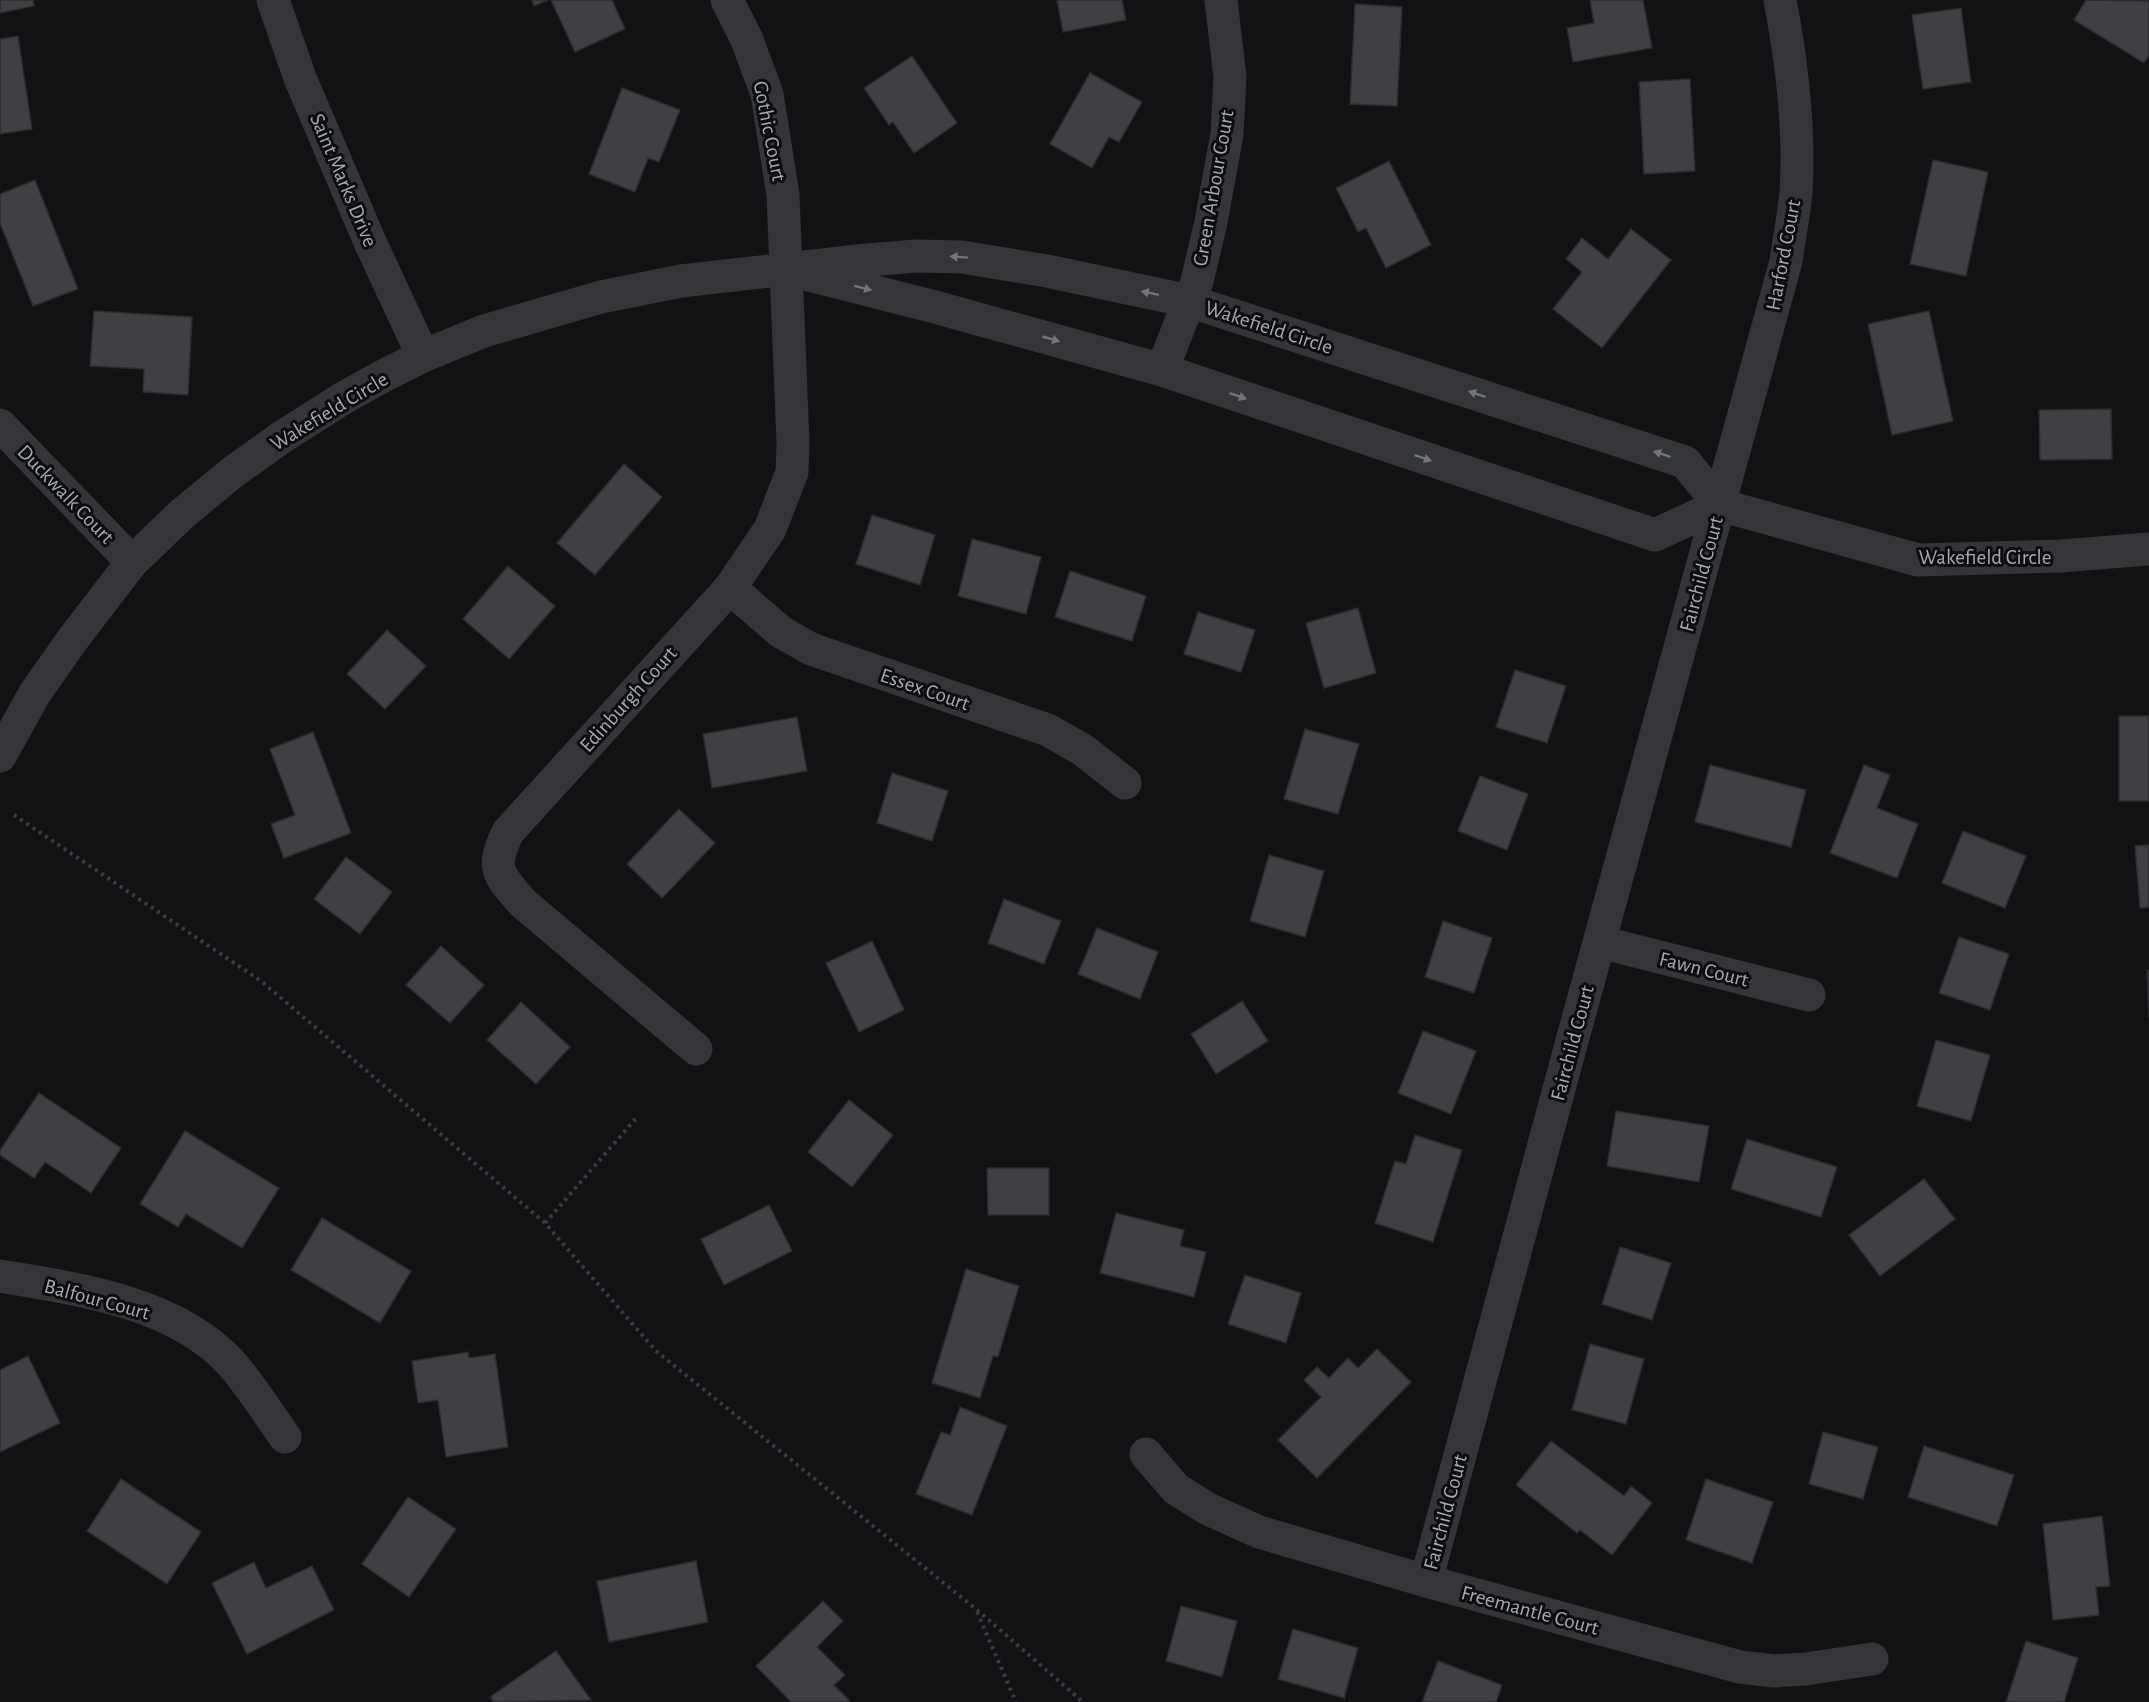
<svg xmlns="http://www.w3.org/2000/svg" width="2149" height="1702" viewBox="0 0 2149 1702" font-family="'Alegreya Sans',sans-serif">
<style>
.building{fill:#3e4044;stroke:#2c2c30;stroke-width:1.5}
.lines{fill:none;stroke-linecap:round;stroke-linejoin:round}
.path{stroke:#393c40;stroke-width:4;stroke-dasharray:3 4.5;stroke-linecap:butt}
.minor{stroke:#333539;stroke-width:33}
.oneway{fill:#71767d}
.labels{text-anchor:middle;stroke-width:6;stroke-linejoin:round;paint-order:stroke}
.street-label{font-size:21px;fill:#a3abb5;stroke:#0d0d0f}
</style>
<rect width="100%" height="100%" fill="#121214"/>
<g class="building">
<polygon points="0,0 33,0 34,6 0,13"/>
<polygon points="532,0 548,0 534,6"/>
<polygon points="551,0 612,0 625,29 575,52"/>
<polygon points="1057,0 1122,0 1126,20 1063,32"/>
<polygon points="1590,0 1643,0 1652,48 1573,62 1567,28 1594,23"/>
<polygon points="2086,0 2149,1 2149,55 2144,63 2074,20"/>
<polygon points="1355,4 1402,7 1397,106 1350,104"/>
<polygon points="1961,8 1971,82 1923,89 1912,15"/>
<polygon points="18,36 32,129 0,134 0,39"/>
<polygon points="912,56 957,123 914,153 893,122 889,125 864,88"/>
<polygon points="1090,73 1142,102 1119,142 1109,137 1092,168 1050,144"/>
<polygon points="1690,79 1695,171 1644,174 1639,82"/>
<polygon points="622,88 680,110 659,162 648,158 635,192 589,174"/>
<polygon points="1933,160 1988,172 1966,276 1910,264"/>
<polygon points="1389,161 1431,245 1386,268 1366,228 1358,232 1336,188"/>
<polygon points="35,180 78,289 33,306 0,223 0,194"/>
<polygon points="1631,229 1671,260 1602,348 1553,309 1582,272 1566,259 1582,238 1608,259"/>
<polygon points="94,311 192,317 188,395 143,392 144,369 90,366"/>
<polygon points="1929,311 1953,421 1892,435 1868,324"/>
<polygon points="2111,409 2112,459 2040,460 2039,410"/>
<polygon points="624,464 662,497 595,575 557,543"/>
<polygon points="872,515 935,535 920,585 856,564"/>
<polygon points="972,539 1041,557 1026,614 958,596"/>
<polygon points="508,566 555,606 509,659 463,619"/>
<polygon points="1070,571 1146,596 1132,641 1055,617"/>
<polygon points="1358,608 1376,673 1324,688 1306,623"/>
<polygon points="1198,612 1255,630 1241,672 1184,654"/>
<polygon points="387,630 426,666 385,709 347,674"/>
<polygon points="1515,670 1566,686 1547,743 1496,727"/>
<rect x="2119" y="716" width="30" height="85"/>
<polygon points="797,717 807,771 712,788 703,734"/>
<polygon points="1305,729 1359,744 1338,814 1284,799"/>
<polygon points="313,732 351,833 284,858 271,824 295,815 270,749"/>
<polygon points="1710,765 1806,790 1791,847 1695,822"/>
<polygon points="1864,765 1890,775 1877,808 1918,824 1897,878 1830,853"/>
<polygon points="892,773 948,791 932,841 877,823"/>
<polygon points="1480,776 1528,794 1507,850 1458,831"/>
<polygon points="679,809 715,843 662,898 627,864"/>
<polygon points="1963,831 2026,856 2005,908 1942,883"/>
<polygon points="2149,845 2149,907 2140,908 2135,846"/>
<polygon points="1269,855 1324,871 1305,937 1250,921"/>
<polygon points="346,857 392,892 360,934 314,899"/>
<polygon points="1004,899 1061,921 1044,964 988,943"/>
<polygon points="1443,921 1492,938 1474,993 1425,977"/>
<polygon points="1097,928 1158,952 1140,999 1078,974"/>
<polygon points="1959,937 2009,954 1990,1010 1939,993"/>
<polygon points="872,941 904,1010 859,1032 826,963"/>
<polygon points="441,946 484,985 450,1023 406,985"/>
<polygon points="2147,970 2149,970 2149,1018"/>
<polygon points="1242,1001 1268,1041 1216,1074 1191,1034"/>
<polygon points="521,1002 570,1047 536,1084 487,1040"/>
<polygon points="1423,1031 1476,1051 1451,1114 1398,1093"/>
<polygon points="1936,1040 1990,1055 1971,1121 1917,1106"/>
<polygon points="39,1093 121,1148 91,1193 45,1162 34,1178 0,1155 0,1150"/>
<polygon points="849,1100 893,1135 852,1187 808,1152"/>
<polygon points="1616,1111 1709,1126 1699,1182 1607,1166"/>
<polygon points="185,1131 279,1188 242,1248 186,1214 178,1227 140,1204"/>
<polygon points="1415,1135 1462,1150 1433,1242 1375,1223 1395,1161 1406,1164"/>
<polygon points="1747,1139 1837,1167 1821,1217 1731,1189"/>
<polygon points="987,1168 1049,1168 1049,1215 988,1215"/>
<polygon points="1924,1179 1955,1219 1880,1276 1849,1235"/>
<polygon points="769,1205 792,1251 724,1285 701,1239"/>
<polygon points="1116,1213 1184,1230 1180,1246 1206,1252 1194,1297 1100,1273"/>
<polygon points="322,1218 411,1271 380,1323 291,1270"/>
<polygon points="1620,1247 1671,1263 1652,1320 1602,1304"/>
<polygon points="966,1269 1019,1286 998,1357 993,1356 980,1398 932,1383"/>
<polygon points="1245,1275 1301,1293 1286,1343 1228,1324"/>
<polygon points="1590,1344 1644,1359 1626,1424 1572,1410"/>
<polygon points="1377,1349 1411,1382 1317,1478 1278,1440 1321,1397 1304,1380 1317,1367 1329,1378 1348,1358 1358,1368"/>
<polygon points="468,1352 469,1358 495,1354 508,1447 446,1457 438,1400 418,1403 412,1361"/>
<polygon points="28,1356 60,1423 0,1452 0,1370"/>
<polygon points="960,1407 1007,1426 972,1515 916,1494 941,1432 950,1435"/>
<polygon points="1823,1432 1878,1447 1863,1499 1809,1484"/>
<polygon points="1551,1441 1624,1496 1631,1486 1652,1503 1612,1555 1580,1530 1577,1533 1516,1485"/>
<polygon points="1924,1446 2014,1475 1997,1526 1908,1497"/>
<polygon points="121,1479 201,1532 167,1584 87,1531"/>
<polygon points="1706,1479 1773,1502 1752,1563 1686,1540"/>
<polygon points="408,1497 456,1529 409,1597 362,1564"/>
<polygon points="2102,1516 2110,1586 2096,1587 2099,1615 2053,1620 2043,1524"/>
<polygon points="696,1561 708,1622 609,1642 597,1581"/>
<polygon points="254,1562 266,1588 312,1566 334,1610 247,1654 212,1583"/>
<polygon points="823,1601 843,1621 817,1647 845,1675 834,1685 849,1700 847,1702 791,1702 756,1666"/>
<polygon points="1181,1606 1237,1621 1222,1677 1166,1661"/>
<polygon points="1293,1629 1358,1648 1344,1698 1278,1679"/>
<polygon points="2026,1641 2078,1658 2064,1702 2006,1702"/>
<polygon points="556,1651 591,1700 494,1702 490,1697"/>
<polygon points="1438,1661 1502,1685 1496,1702 1422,1702"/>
</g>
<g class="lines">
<g class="path">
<polyline points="14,815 261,981 545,1223 656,1351 976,1609 1083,1702"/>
<polyline points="545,1223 638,1116"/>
<polyline points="977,1612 1016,1702"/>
</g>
<g class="minor">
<polyline points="273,0 300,78 370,242 423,356"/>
<polyline points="805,274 935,307 1162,370 1655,535 1720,505"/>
<polyline points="1162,370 1197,281 1211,222 1227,134 1230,77 1221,0"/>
<polyline points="0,425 132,562"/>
<polyline points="730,588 781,632 811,649 1048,730 1083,750 1125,783"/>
<polyline points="0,756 35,693 73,639 132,562 182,514 233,472 282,437 345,397 385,375 423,356 484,331 601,297 681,281 857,261 916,256 962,257 1047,271 1189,301 1685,462 1720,505 1918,560 2061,556 2149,549"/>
<polyline points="1600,942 1809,995"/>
<path d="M696 1049 524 904C498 875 490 869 508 832L730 588 770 529 792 472 793 443 783 195 767 94 747 40 727 0"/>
<path d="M0 1276C78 1289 175 1302 231 1363 251 1386 268 1413 285 1437"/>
<polyline points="1146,1454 1176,1489 1208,1509 1259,1532 1426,1581 1740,1667 1774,1671 1806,1669 1872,1659"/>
<path d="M1426 1581 1572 1041 1786 261C1789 238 1794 215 1796 192 1800 128 1792 63 1780 0"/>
</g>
</g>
<defs><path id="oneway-solid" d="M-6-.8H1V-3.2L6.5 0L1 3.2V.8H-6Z" transform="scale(1.5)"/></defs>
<g class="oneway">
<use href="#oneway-solid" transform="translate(959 257) rotate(-176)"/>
<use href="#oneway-solid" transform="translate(863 288) rotate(14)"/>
<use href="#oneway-solid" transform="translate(1150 293) rotate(-168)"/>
<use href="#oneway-solid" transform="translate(1051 339) rotate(16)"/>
<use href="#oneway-solid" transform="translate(1477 394) rotate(-162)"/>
<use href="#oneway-solid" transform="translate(1238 396) rotate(19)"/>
<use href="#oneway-solid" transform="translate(1662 454) rotate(-162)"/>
<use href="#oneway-solid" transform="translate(1423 458) rotate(19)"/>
</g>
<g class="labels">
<g class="street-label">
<text transform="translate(770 131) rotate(79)" y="7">Gothic Court</text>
<text transform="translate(344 180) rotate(67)" y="7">Saint Marks Drive</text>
<text transform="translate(1213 188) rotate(-80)" y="7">Green Arbour Court</text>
<text transform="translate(1783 255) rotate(-79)" y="7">Harford Court</text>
<text transform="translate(1269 327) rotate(18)" y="7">Wakefield Circle</text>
<text transform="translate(329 411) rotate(-31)" y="7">Wakefield Circle</text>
<text transform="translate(66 494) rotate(46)" y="7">Duckwalk Court</text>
<text x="1985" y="564">Wakefield Circle</text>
<text transform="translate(1701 574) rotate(-75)" y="7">Fairchild Court</text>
<text transform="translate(925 689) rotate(19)" y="7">Essex Court</text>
<text transform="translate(628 699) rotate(-48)" y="7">Edinburgh Court</text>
<text transform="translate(1704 969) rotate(14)" y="7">Fawn Court</text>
<text transform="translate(1572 1043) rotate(-75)" y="7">Fairchild Court</text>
<text transform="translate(97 1299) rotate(15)" y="7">Balfour Court</text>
<text transform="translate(1445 1512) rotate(-75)" y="7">Fairchild Court</text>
<text transform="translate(1530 1610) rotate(15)" y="7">Freemantle Court</text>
</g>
</g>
</svg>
